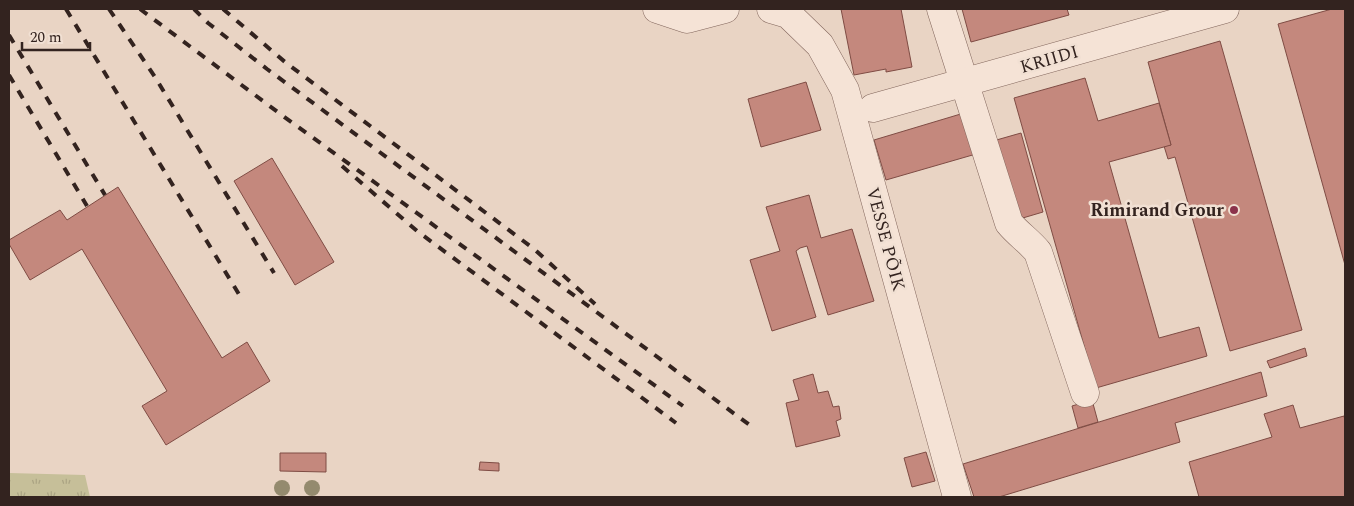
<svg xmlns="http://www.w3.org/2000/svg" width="1354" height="506" viewBox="0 0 1354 506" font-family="Spectral,serif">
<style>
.grass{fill:url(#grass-tufts)}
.building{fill:#c4887d;stroke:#7f4c44}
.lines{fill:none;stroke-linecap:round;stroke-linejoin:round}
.minor-casing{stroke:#82665c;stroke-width:29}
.minor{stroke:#f5e3d6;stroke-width:28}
.rail{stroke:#33231f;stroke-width:4;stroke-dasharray:9 9;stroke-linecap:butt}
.tree{fill:#948a6e}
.poi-dot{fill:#8b324b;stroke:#f1e0d3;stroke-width:2}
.labels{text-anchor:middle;stroke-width:5;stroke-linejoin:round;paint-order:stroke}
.street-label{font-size:18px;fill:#33231f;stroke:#f1e0d3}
.poi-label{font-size:18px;font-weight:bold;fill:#33231f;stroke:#f1e0d3;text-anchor:end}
</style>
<defs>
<pattern id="grass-tufts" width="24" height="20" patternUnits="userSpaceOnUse" patternTransform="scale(1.25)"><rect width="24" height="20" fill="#c6bf99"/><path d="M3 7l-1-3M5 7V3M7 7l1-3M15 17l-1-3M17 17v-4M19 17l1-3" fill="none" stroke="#aba483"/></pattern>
</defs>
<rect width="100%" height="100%" fill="#e9d4c4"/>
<polygon class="grass" points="9,473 85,475 90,497 9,497"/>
<g class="building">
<polygon points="841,9 901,9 912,67 886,72 886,69 854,75"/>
<polygon points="962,9 1067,9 1069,15 971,42"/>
<polygon points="1332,9 1345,9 1345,265 1278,24"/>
<polygon points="1220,41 1302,330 1230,351 1175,157 1168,159 1164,146 1171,145 1148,62"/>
<polygon points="1085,78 1098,121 1159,103 1171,145 1109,162 1159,338 1199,327 1207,356 1096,388 1014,98"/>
<polygon points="806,82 821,130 761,147 748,99"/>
<polygon points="964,113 976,154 886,180 874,140"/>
<polygon points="1021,133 1043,212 1016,220 993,141"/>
<polygon points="272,158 334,262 295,285 234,181"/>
<polygon points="118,187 222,358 247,342 270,381 166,445 142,406 167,391 82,249 30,280 9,244 9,240 60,210 67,220"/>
<polygon points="809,195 821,238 852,229 874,301 828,315 807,246 800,248 796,251 816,317 772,331 750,260 780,251 766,207"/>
<polygon points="1305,348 1307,356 1270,368 1267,361"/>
<polygon points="1261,372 1267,396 1175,423 1180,442 999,497 974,497 963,464"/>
<polygon points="813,374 818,393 828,391 833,407 839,406 841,419 836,421 840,436 796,447 786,403 799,400 793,380"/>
<polygon points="1092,400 1098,422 1078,428 1072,406"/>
<polygon points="1293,405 1300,428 1344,416 1345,421 1345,497 1199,497 1189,462 1272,437 1264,414"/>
<polygon points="926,452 935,481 912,487 904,458"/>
<polygon points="280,453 326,453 326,472 280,471"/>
<polygon points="480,462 499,463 499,471 479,470"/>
</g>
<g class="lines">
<g class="minor-casing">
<g id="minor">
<polyline points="657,9 687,19 725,9"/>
<polyline points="771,9 788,14 820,45 845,90 957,497"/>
<path d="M941 9 1009 223C1018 234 1029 241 1038 252L1085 393"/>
<polyline points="873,108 1225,9"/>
</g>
</g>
<use href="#minor" class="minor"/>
<g class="rail">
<polyline points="66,9 240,296"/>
<polyline points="109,9 155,77 274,273"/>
<polyline points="140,9 283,116 683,406"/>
<polyline points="194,9 208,23 267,69 751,426"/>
<polyline points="223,9 285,62 534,249 595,304"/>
<polyline points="9,35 105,195"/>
<polyline points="9,75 87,206"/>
<polyline points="342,166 417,231 676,423"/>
</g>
</g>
<g class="tree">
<circle cx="282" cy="488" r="8"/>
<circle cx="312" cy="488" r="8"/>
</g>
<circle class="poi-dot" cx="1234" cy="210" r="5"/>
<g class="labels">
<g class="street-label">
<text transform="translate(1049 59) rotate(-16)" y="6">KRIIDI</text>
<text transform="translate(886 239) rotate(75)" y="6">VESSE PÕIK</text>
</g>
<g class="poi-label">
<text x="1224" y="216">Rimirand Grour</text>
</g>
</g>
<rect width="1354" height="506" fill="none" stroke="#33231f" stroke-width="20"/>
<path d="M22 42v8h68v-8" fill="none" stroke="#33231f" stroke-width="2.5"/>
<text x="30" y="42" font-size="15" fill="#33231f" stroke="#f1e0d3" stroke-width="4" paint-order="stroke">20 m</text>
</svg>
